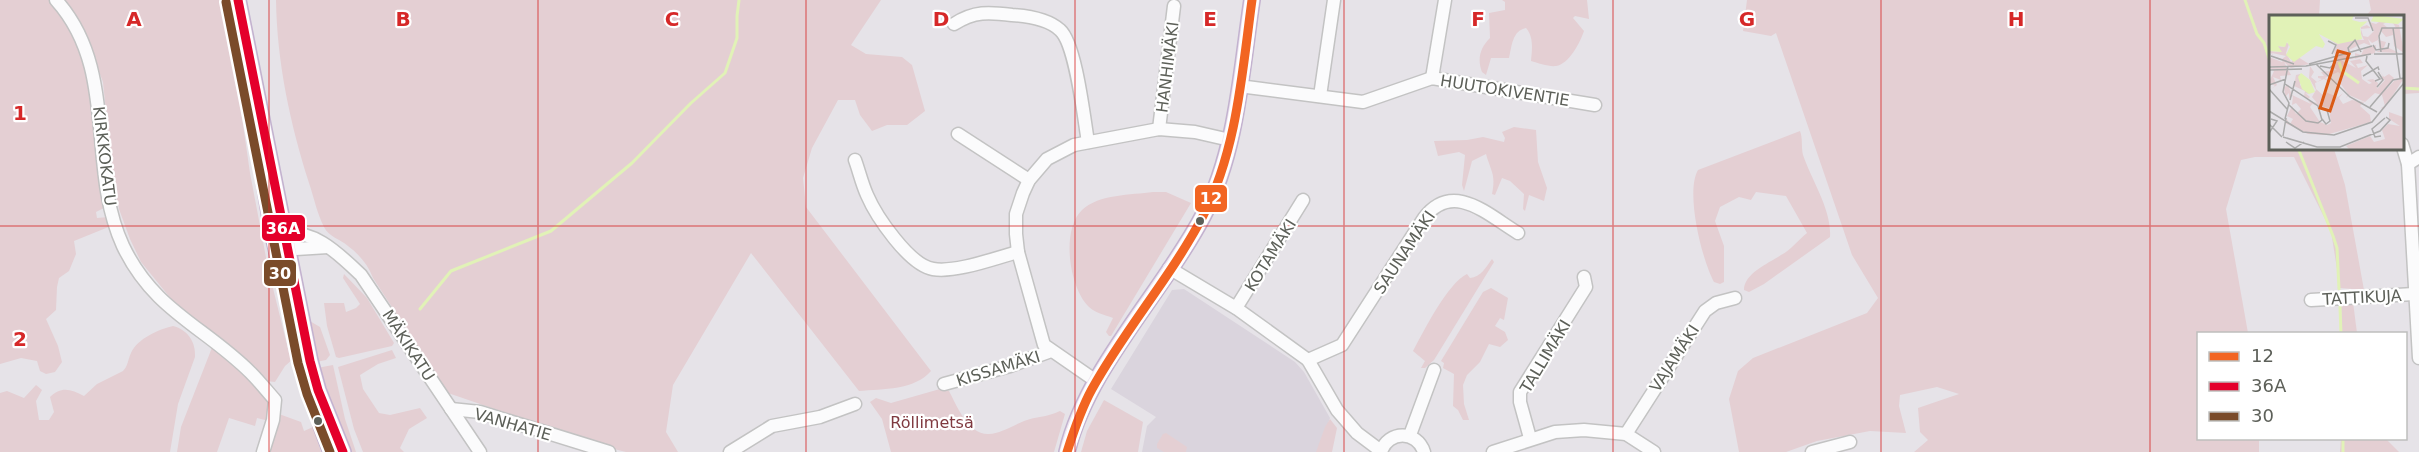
<svg xmlns="http://www.w3.org/2000/svg" width="2419" height="452" viewBox="0 0 2419 452" font-family="'DejaVu Sans',sans-serif">
<style>
.education{fill:#dad4dd}
.green{fill:#e4cfd3}
.lines{fill:none;stroke-linecap:round;stroke-linejoin:round}
.stream{stroke:#e1f2b7;stroke-width:3}
.minor-casing{stroke:#c3c3c3;stroke-width:15}
.major-casing{stroke:#c3b2cf;stroke-width:18}
.minor{stroke:#fbfbfc;stroke-width:12}
.major{stroke:#eee6f0;stroke-width:15}
.bus-1-casing{stroke:#fff;stroke-width:14}
.bus-2-casing{stroke:#fff;stroke-width:14}
.bus-3-casing{stroke:#fff;stroke-width:14}
.bus-1{stroke:#f26522;stroke-width:9}
.bus-2{stroke:#e4002b;stroke-width:9}
.bus-3{stroke:#7a4b2a;stroke-width:9}
.grid{fill:none;stroke:#d62828;stroke-width:1.5;stroke-opacity:0.55}
.bus-dot{fill:#5d6059;stroke:#fff;stroke-width:2}
.labels{text-anchor:middle;stroke-width:4.5;stroke-linejoin:round;paint-order:stroke}
.street-label{font-size:16px;fill:#5d6059;stroke:#fff}
.park-label{font-size:16px;fill:#7f393f;stroke:#fff}
.inset-river{fill:none;stroke:#e1f2b7;stroke-width:3}
.inset-road{fill:none;stroke:#ababab;stroke-width:1.5}
.view{fill:#da5a14;fill-opacity:0.15;stroke:#da5a14;stroke-width:3}
.inset-edge{fill:none;stroke:#5d6059;stroke-width:3}
.grid-label{font-size:20px;text-anchor:middle;font-weight:bold;fill:#d62828;stroke:#fff;stroke-width:4.5;stroke-linejoin:round;paint-order:stroke}
.line-badge{stroke:#fff;stroke-width:2}
.badge-label{font-size:16px;text-anchor:middle;font-weight:bold;fill:#fff}
</style>
<rect width="100%" height="100%" fill="#e6e3e8"/>
<polygon class="education" points="1184,289 1295,362 1304,372 1330,418 1318,452 1142,452 1147,426 1156,417 1111,389 1172,290"/>
<g class="green">
<polygon points="0,0 51,0 62,13 86,57 106,207 96,212 97,218 108,217 111,226 74,241 76,254 69,271 59,278 57,287 56,310 46,319 58,346 62,362 55,372 46,374 40,371 37,361 21,358 0,364"/>
<polygon points="62,0 225,0 250,173 268,268 289,353 293,359 285,366 275,382 266,381 183,316 183,310 172,300 141,262 130,239 119,209 113,179 103,82 86,37"/>
<path d="M276 0H881L851 45 866 54 902 57 912 65 925 111 907 125H887L872 131 860 115 855 100H838L812 148 803 178 806 207 931 371C915 390 883 389 859 391L751 253 673 385 666 432 678 452H626L566 437 556 430 448 393 373 278C368 265 360 255 348 246 340 239 329 237 324 227 317 213 314 198 309 183 290 123 277 63 276 0Z"/>
<path d="M1502 0H1587L1589 19 1575 16 1573 18 1584 31C1580 43 1569 64 1556 66 1549 67 1538 63 1531 61 1532 50 1534 37 1526 28 1512 31 1512 46 1509 58H1491L1486 75 1482 72C1477 59 1480 48 1490 38L1489 13 1505 10V2Z"/>
<polygon points="1747,0 2320,0 2319,16 2270,16 2270,148 2334,149 2345,185 2364,290 2340,288 2331,231 2294,157 2255,157 2241,160 2226,209 2248,333 2198,334 2198,438 2259,439 2259,452 1914,452 1928,440 1920,432 1918,408 1959,394 1937,387 1900,395 1899,406 1906,433 1870,431 1817,441 1786,452 1739,452 1729,399 1738,371 1753,358 1867,313 1878,298 1852,255 1776,33 1771,36 1743,31"/>
<polygon points="2369,0 2419,0 2419,93 2403,94 2402,16 2366,16 2371,10"/>
<path d="M1514 127 1536 130 1538 162 1547 188 1544 201 1529 195 1525 211 1523 209 1524 194 1510 181 1502 178 1495 195 1492 194C1496 174 1491 172 1486 154L1472 161 1464 191 1462 185 1465 155 1459 152 1438 156 1434 141 1467 140 1483 137 1504 142 1505 138 1502 132Z"/>
<path d="M1800 131C1803 139 1801 146 1803 155 1811 179 1832 210 1830 237L1764 284 1749 292 1744 290C1744 273 1769 263 1781 255 1791 250 1798 240 1807 233L1786 196 1756 192 1751 200 1739 197 1720 207 1715 221 1724 246V282L1720 284 1714 282C1702 260 1685 192 1698 170Z"/>
<path d="M1153 192H1166L1191 203 1111 336H1109L1106 332 1113 318C1105 315 1093 312 1088 306 1069 286 1061 230 1082 210 1099 194 1131 195 1153 192Z"/>
<path d="M1492 259 1494 262 1434 360 1425 368H1421L1425 361 1413 351C1424 331 1447 284 1467 274L1470 278C1481 277 1486 267 1492 259Z"/>
<polygon points="344,274 367,298 394,343 392,346 339,358 336,357 327,326 324,303 344,303 346,312 356,308 360,304 343,278"/>
<polygon points="1491,288 1508,298 1504,320 1500,318 1495,326 1505,332 1508,340 1500,347 1489,344 1480,362 1467,375 1463,385 1464,404 1469,420 1463,420 1458,410 1453,406 1454,374 1443,368 1444,363 1441,361 1483,292"/>
<polygon points="2341,302 2353,302 2357,333 2342,333"/>
<polygon points="308,320 320,327 330,355 326,360 316,362"/>
<path d="M173 326C188 330 196 342 195 357L178 404 170 452H0V393L7 391 24 398 36 385 42 390 36 401 39 420H49L54 412 50 397C61 386 71 389 84 396L97 384 123 371C128 366 128 359 131 353 137 339 159 329 173 326Z"/>
<path d="M213 345C227 358 266 388 270 407 271 411 270 417 269 421L257 418 255 426 229 418 217 452H177L181 427Z"/>
<polygon points="392,350 396,358 378,364 360,375 363,389 379,413 390,415 420,408 427,418 409,429 400,448 404,452 363,452 354,429 338,367"/>
<polygon points="333,365 345,419 356,452 348,452 317,368"/>
<path d="M940 389 949 391C957 406 968 435 989 434 999 434 1014 425 1024 421 1037 416 1045 418 1060 411L1065 414 1054 452H891L882 419 870 402 876 398 891 403Z"/>
<polygon points="1104,400 1143,422 1138,452 1081,452 1087,431"/>
<polygon points="279,414 301,422 304,431 313,427 321,452 268,452"/>
<polygon points="1330,419 1337,428 1332,452 1316,452 1325,427"/>
<polygon points="1166,433 1187,447 1186,452 1164,452 1157,448 1157,444 1163,434"/>
<polygon points="2341,438 2386,439 2399,452 2340,452"/>
</g>
<g class="lines">
<g class="stream">
<polyline points="2245,0 2257,34 2264,43 2270,61"/>
<polyline points="2402,88 2419,89"/>
<polyline points="2298,148 2333,236 2337,248 2339,289"/>
<polyline points="2340,307 2341,334"/>
<polyline points="420,309 451,271 551,231 632,163 691,103 725,73 737,38 737,16 739,0"/>
<polyline points="2343,452 2343,438"/>
</g>
<g class="minor-casing">
<g id="minor">
<path d="M56 0C119 70 86 166 123 246 154 311 204 326 251 373 259 381 267 391 275 400L273 420 263 452"/>
<path d="M954 24C974 11 989 12 1012 15 1028 16 1048 19 1060 30 1076 44 1084 119 1088 142"/>
<polyline points="1432,78 1445,0"/>
<polyline points="1239,86 1363,102 1432,78 1595,105"/>
<polyline points="1320,96 1334,0"/>
<polyline points="1159,129 1174,6"/>
<polyline points="958,134 1029,180"/>
<polyline points="2402,144 2408,164 2419,358"/>
<path d="M855 160C859 171 862 184 867 195 876 216 909 265 933 269 956 273 995 258 1018 252"/>
<polyline points="2408,164 2419,157"/>
<path d="M278 234C312 227 338 253 361 275L480 452"/>
<polyline points="280,250 328,247"/>
<polyline points="1169,268 1236,308 1308,360 1337,410 1357,433 1381,451"/>
<polyline points="2311,300 2414,294"/>
<polyline points="1236,308 1303,200"/>
<path d="M1308 360 1342 345 1424 218C1453 180 1488 215 1518 233"/>
<polyline points="1096,381 1044,345 1018,252 1016,234 1016,214 1023,193 1029,180 1047,159 1074,145 1159,129 1195,132 1230,140"/>
<polyline points="944,384 1010,366 1051,351"/>
<polyline points="451,409 480,412 609,452"/>
<polyline points="1626,434 1705,311 1716,303 1735,298"/>
<polyline points="1410,435 1434,370"/>
<polyline points="1530,438 1520,402 1520,392 1586,287 1584,277"/>
<polyline points="730,452 772,426 820,417 855,404"/>
<path d="M1381 452C1388 430 1417 430 1424 452"/>
<polyline points="1493,452 1555,432 1584,430 1626,434 1654,452"/>
<polyline points="1812,452 1850,442"/>
</g>
</g>
<g class="major-casing">
<g id="major">
<polyline points="238,0 310,361 318,390 343,452"/>
<polyline points="256,133 273,235 292,315"/>
<polyline points="321,425 331,452"/>
<path d="M1067 452C1087 368 1163 292 1203 216 1237 151 1241 72 1252 0"/>
</g>
</g>
<use href="#minor" class="minor"/>
<use href="#major" class="major"/>
<g class="bus-1-casing">
<path id="bus-1" d="M1067 452C1074 430 1081 409 1092 389 1125 329 1171 277 1203 216 1237 150 1242 73 1252 0"/>
</g>
<g class="bus-2-casing">
<polyline id="bus-2" points="238,0 310,361 318,390 343,452"/>
</g>
<g class="bus-3-casing">
<polyline id="bus-3" points="226,2 298,363 307,394 330,452"/>
</g>
<use href="#bus-1" class="bus-1"/>
<use href="#bus-2" class="bus-2"/>
<use href="#bus-3" class="bus-3"/>
</g>
<path class="grid" d="M269 0V452M538 0V452M806 0V452M1075 0V452M1344 0V452M1613 0V452M1881 0V452M2150 0V452M0 226H2419"/>
<g class="bus-dot">
<circle cx="1200" cy="221" r="5"/>
<circle cx="318" cy="421" r="5"/>
</g>
<g class="labels">
<g class="street-label">
<text transform="translate(1167 67) rotate(-83)" y="6">HANHIMÄKI</text>
<text transform="translate(1505 90) rotate(9)" y="6">HUUTOKIVENTIE</text>
<text transform="translate(105 156) rotate(83)" y="6">KIRKKOKATU</text>
<text transform="translate(1404 252) rotate(-56)" y="6">SAUNAMÄKI</text>
<text transform="translate(1270 255) rotate(-58)" y="6">KOTAMÄKI</text>
<text transform="translate(2362 297) rotate(-3)" y="6">TATTIKUJA</text>
<text transform="translate(409 345) rotate(57)" y="6">MÄKIKATU</text>
<text transform="translate(1545 356) rotate(-59)" y="6">TALLIMÄKI</text>
<text transform="translate(1674 358) rotate(-57)" y="6">VAJAMÄKI</text>
<text transform="translate(998 368) rotate(-17)" y="6">KISSAMÄKI</text>
<text transform="translate(513 424) rotate(16)" y="6">VANHATIE</text>
</g>
<g class="park-label">
<text x="932" y="428">Röllimetsä</text>
</g>
</g>
<g transform="translate(2269 15)">
<rect width="135" height="135" fill="#e6e3e8"/>
<path d="M113 5 120 6 114 9 119 13H127L124 8 130 10 135 38 125 31 124 20 117 22 111 15 109 25 117 27 114 35 118 32 130 38 107 37 111 35 109 25 103 28 99 24 102 31 95 28 88 31 80 35V42L86 44V38L92 40 95 34 107 30 106 38 85 44H70L87 53 81 46 91 44 94 48 87 49 89 53 99 50 92 56 93 64 100 69 103 68 98 65 104 64 109 68 108 74 116 65 111 64 114 61 110 55 115 62 120 59 125 63 119 71 117 75 125 66 135 63 115 94 112 93 116 91 113 80 106 78 96 87 80 80 77 83 79 79 71 68 74 61 69 57 56 63 60 67 55 64 46 68 47 74 55 81 56 77 69 82 74 78 70 83 74 89 83 85 95 87 91 91 101 100 102 107 57 120 39 119 16 108 17 103 21 109 24 104 18 101 23 91 27 99 32 94 27 88 23 90 24 81 20 83V78L16 82 15 72 19 70 23 80 42 89 35 81 36 76 25 71 27 60 31 59V70L40 79 36 78 41 82 38 85 48 88 43 82 47 75 40 63 41 51 45 57 42 62 48 67 53 64 49 63V61H55L52 57 68 55 64 52 69 46 65 37 68 30 61 24 69 29 79 24 95 25 92 19V12L98 10 102 13 92 14 94 21 99 22 105 16 100 7 107 9ZM43 89 60 93 62 108 58 110 51 107 41 92ZM16 27 20 29 17 38 22 47 29 42 40 49 22 53 15 47 22 60 11 61 12 65 4 62 8 70 1 75 6 71 0 67 5 56 0 52H8L2 51 0 42 13 47 14 45H10L7 43V42L13 44 17 41 3 38 5 41 0 36 12 37 8 31 15 32ZM120 97 134 102 135 135H81L77 131 101 121 105 127 116 124 113 115 119 109 131 111 120 104Z" fill="#e4cfd3" fill-rule="evenodd"/>
<path d="M0 0H85L83 5 91 7 102 6 105 0 135 4 129 9 99 6 91 13 93 24 69 29 50 19 56 29 54 33 47 31 25 47 17 40 21 32 18 27 16 32 9 31 13 37 0 36ZM32 58 41 65 46 77 40 79 33 74 29 62Z" fill="#e1f2b7"/>
<path class="inset-river" d="M70 47 73 56 90 68"/>
<path class="inset-road" d="M86 3H99L104 16M124 13 131 63M59 26 67 30 63 39M104 30 107 35 119 33 120 28M112 37 110 21 113 13H135M105 39H135M81 40 79 33 86 25 92 37M2 41 25 49M98 41 97 46 111 64 106 66M40 49 103 31M47 49 81 82 108 97M51 51 61 53 67 47M0 52 37 51 102 39M0 55 33 54M94 61 109 52 110 55M16 69 49 91 53 105 49 108 37 106 20 90M0 70 17 64M108 72 114 65 109 57M0 74 18 94M21 85 26 66M101 92 124 65 135 63M0 96 34 117 65 120 103 107 135 68M16 104 20 88 14 77 19 51M53 104 57 109 61 106 58 95M0 109 13 122M0 118 8 106 2 104M14 121 17 103M112 121 106 122 103 114 116 103M14 122 48 132H71L111 116 121 105 117 102M17 127 26 133 35 127"/>
<path class="view" d="M69 36 80 39 61 96 51 93Z"/>
<rect width="135" height="135" class="inset-edge"/>
</g>
<g class="grid-label">
<text x="134" y="26">A</text>
<text x="403" y="26">B</text>
<text x="672" y="26">C</text>
<text x="941" y="26">D</text>
<text x="1210" y="26">E</text>
<text x="1478" y="26">F</text>
<text x="1747" y="26">G</text>
<text x="2016" y="26">H</text>
<text x="20" y="120">1</text>
<text x="20" y="346">2</text>
</g>
<g class="line-badge">
<rect x="1194" y="184" width="34" height="29" rx="6" fill="#f26522"/>
<rect x="261" y="214" width="45" height="28" rx="6" fill="#e4002b"/>
<rect x="263" y="259" width="34" height="28" rx="6" fill="#7a4b2a"/>
</g>
<g class="badge-label">
<text x="1211" y="204">12</text>
<text x="283" y="234">36A</text>
<text x="280" y="279">30</text>
</g>
<rect x="2197" y="332" width="210" height="108" fill="#ffffff" stroke="#bebfbd" stroke-width="1.5"/>
<rect x="2209" y="352" width="30" height="9" fill="#f26522" stroke="#bebfbd" stroke-width="1.5"/>
<text x="2251" y="362" font-size="18" fill="#5d6059">12</text>
<rect x="2209" y="382" width="30" height="9" fill="#e4002b" stroke="#bebfbd" stroke-width="1.5"/>
<text x="2251" y="392" font-size="18" fill="#5d6059">36A</text>
<rect x="2209" y="412" width="30" height="9" fill="#7a4b2a" stroke="#bebfbd" stroke-width="1.5"/>
<text x="2251" y="422" font-size="18" fill="#5d6059">30</text>
</svg>
